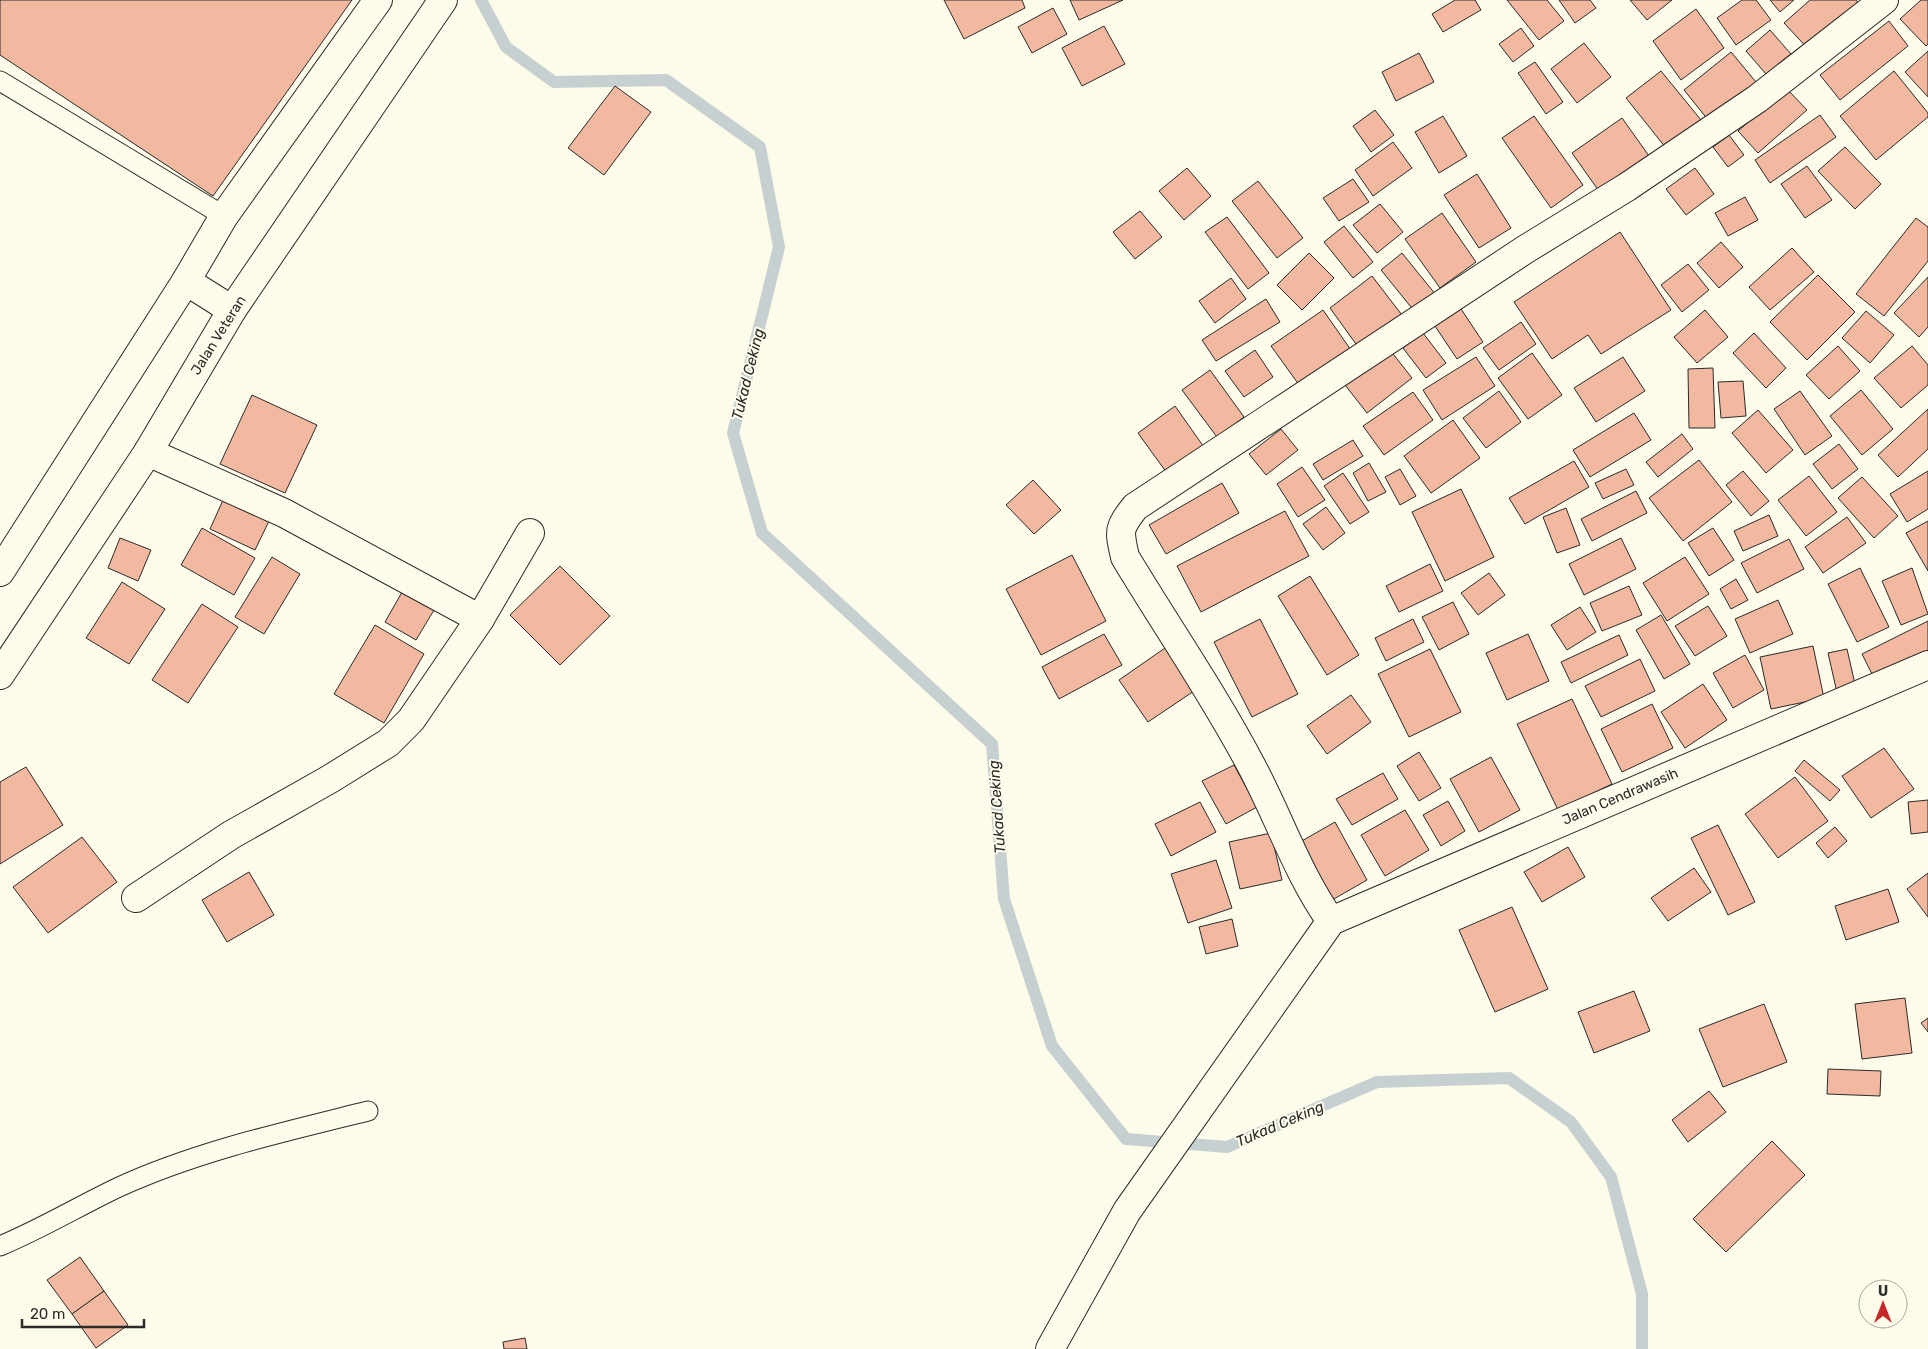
<svg xmlns="http://www.w3.org/2000/svg" width="1928" height="1349" viewBox="0 0 1928 1349" font-family="Rubik,sans-serif">
<style>
.lines{fill:none;stroke-linecap:round;stroke-linejoin:round}
.stream{stroke:#c7d0d0;stroke-width:12}
.building{fill:#f2b8a0;stroke:#2b2b2b}
.service-casing{stroke:#2b2b2b;stroke-width:21}
.minor-casing{stroke:#2b2b2b;stroke-width:30}
.secondary-casing{stroke:#2b2b2b;stroke-width:30}
.service{stroke:#fdfbea;stroke-width:19}
.minor{stroke:#fdfbea;stroke-width:28}
.secondary{stroke:#fdfbea;stroke-width:28}
.labels{text-anchor:middle;stroke-width:4;stroke-linejoin:round;paint-order:stroke}
.street-label{font-size:14px;fill:#2b2b2b;stroke:#fdfbea}
.water-label{font-size:15px;font-style:italic;fill:#2b2b2b;stroke:#fdfbea}
</style>
<rect width="100%" height="100%" fill="#fdfbea"/>
<g class="lines">
<polyline class="stream" points="481,0 506,47 554,82 666,80 760,147 779,247 733,433 762,533 992,744 1004,899 1052,1046 1126,1139 1227,1147 1377,1082 1509,1078 1571,1122 1611,1177 1642,1294 1642,1349"/>
</g>
<g class="building">
<polygon points="0,0 352,0 213,196 0,55"/>
<polygon points="944,0 1022,0 1025,8 964,39"/>
<polygon points="1070,0 1123,0 1079,20"/>
<polygon points="1455,0 1475,0 1481,10 1443,32 1432,14"/>
<polygon points="1507,0 1547,0 1564,21 1539,40"/>
<polygon points="1559,0 1590,0 1596,8 1575,23"/>
<polygon points="1630,0 1672,0 1647,20"/>
<polygon points="1742,0 1756,0 1771,20 1736,45 1717,18"/>
<polygon points="1770,0 1794,0 1780,12"/>
<polygon points="1810,0 1856,0 1862,7 1812,53 1784,23"/>
<polygon points="1921,0 1928,0 1928,44 1926,46 1900,19"/>
<polygon points="1053,8 1067,34 1032,53 1018,27"/>
<polygon points="1696,9 1724,48 1681,80 1653,41"/>
<polygon points="1889,21 1908,46 1840,100 1820,75"/>
<polygon points="1104,26 1125,64 1082,86 1062,48"/>
<polygon points="1521,28 1534,46 1513,62 1499,44"/>
<polygon points="1770,30 1791,54 1766,74 1746,51"/>
<polygon points="1584,43 1611,77 1577,103 1551,69"/>
<polygon points="1928,51 1928,97 1905,72"/>
<polygon points="1731,52 1756,82 1709,121 1684,90"/>
<polygon points="1419,53 1434,82 1396,101 1382,72"/>
<polygon points="1535,62 1563,102 1546,114 1518,73"/>
<polygon points="1661,71 1701,120 1666,148 1626,98"/>
<polygon points="1894,71 1928,113 1928,117 1876,160 1840,116"/>
<polygon points="615,86 651,112 604,175 568,148"/>
<polygon points="1787,89 1807,110 1758,153 1738,131"/>
<polygon points="1375,110 1394,135 1371,152 1353,126"/>
<polygon points="1820,115 1836,137 1770,183 1755,160"/>
<polygon points="1443,116 1467,156 1439,173 1415,132"/>
<polygon points="1534,116 1583,185 1551,208 1502,138"/>
<polygon points="1622,118 1652,160 1601,194 1572,153"/>
<polygon points="1729,135 1744,155 1728,167 1713,147"/>
<polygon points="1393,142 1412,168 1373,196 1355,170"/>
<polygon points="1845,147 1881,184 1855,209 1818,171"/>
<polygon points="1807,166 1832,200 1805,218 1781,184"/>
<polygon points="1187,168 1211,196 1184,220 1159,191"/>
<polygon points="1695,168 1714,194 1686,215 1666,189"/>
<polygon points="1477,174 1511,228 1479,248 1444,195"/>
<polygon points="1353,179 1369,202 1339,221 1323,198"/>
<polygon points="1258,181 1303,238 1277,258 1232,201"/>
<polygon points="1745,197 1758,220 1728,236 1715,213"/>
<polygon points="1380,204 1403,232 1377,253 1353,225"/>
<polygon points="1140,211 1162,237 1135,259 1113,232"/>
<polygon points="1442,213 1476,262 1440,288 1405,239"/>
<polygon points="1227,217 1269,273 1248,289 1205,232"/>
<polygon points="1916,218 1928,227 1928,261 1884,316 1856,294"/>
<polygon points="1344,226 1373,262 1353,278 1324,242"/>
<polygon points="1620,232 1671,310 1601,354 1588,335 1552,359 1514,302"/>
<polygon points="1721,242 1743,267 1719,288 1697,263"/>
<polygon points="1792,248 1814,272 1770,310 1749,287"/>
<polygon points="1309,253 1334,278 1302,310 1277,285"/>
<polygon points="1402,253 1436,295 1415,312 1381,270"/>
<polygon points="1688,264 1709,290 1682,312 1661,285"/>
<polygon points="1818,275 1855,312 1807,360 1770,322"/>
<polygon points="1372,276 1405,319 1361,351 1330,308"/>
<polygon points="1928,277 1928,327 1919,337 1894,313"/>
<polygon points="1231,278 1246,299 1215,323 1199,301"/>
<polygon points="1266,299 1280,322 1216,361 1202,340"/>
<polygon points="1461,309 1483,342 1457,359 1435,326"/>
<polygon points="1323,310 1353,353 1302,389 1271,346"/>
<polygon points="1705,310 1728,337 1697,363 1674,337"/>
<polygon points="1866,311 1894,335 1870,363 1842,338"/>
<polygon points="1521,322 1536,344 1499,370 1483,348"/>
<polygon points="1423,333 1446,363 1426,378 1403,348"/>
<polygon points="1754,333 1786,368 1766,388 1733,353"/>
<polygon points="1838,346 1860,371 1829,399 1806,375"/>
<polygon points="1912,346 1928,365 1928,385 1901,408 1874,378"/>
<polygon points="1255,350 1273,377 1244,397 1225,371"/>
<polygon points="1390,350 1412,378 1367,413 1345,385"/>
<polygon points="1532,353 1562,395 1528,419 1498,378"/>
<polygon points="1476,357 1495,386 1442,420 1423,390"/>
<polygon points="1623,357 1645,391 1596,422 1574,388"/>
<polygon points="1713,368 1715,428 1689,428 1688,369"/>
<polygon points="1210,370 1244,417 1217,437 1182,390"/>
<polygon points="1743,381 1746,416 1721,418 1718,382"/>
<polygon points="1861,390 1893,429 1862,455 1830,416"/>
<polygon points="1499,391 1521,422 1486,448 1463,418"/>
<polygon points="1800,391 1832,436 1805,455 1774,409"/>
<polygon points="1413,392 1433,420 1384,455 1363,426"/>
<polygon points="252,395 317,425 285,493 220,464"/>
<polygon points="1175,406 1206,450 1169,476 1138,433"/>
<polygon points="1928,409 1928,449 1898,477 1878,455"/>
<polygon points="1758,410 1793,450 1766,473 1732,433"/>
<polygon points="1634,413 1651,440 1590,477 1573,450"/>
<polygon points="1453,420 1480,458 1431,493 1404,456"/>
<polygon points="1281,429 1298,450 1266,475 1249,454"/>
<polygon points="1682,434 1693,449 1658,477 1646,462"/>
<polygon points="1353,440 1363,456 1323,480 1313,464"/>
<polygon points="1839,444 1858,469 1832,489 1813,464"/>
<polygon points="1699,460 1732,502 1683,541 1649,498"/>
<polygon points="1574,461 1589,487 1525,524 1509,498"/>
<polygon points="1369,463 1386,492 1368,501 1353,473"/>
<polygon points="1302,467 1325,500 1298,517 1277,484"/>
<polygon points="1400,469 1416,496 1400,505 1385,477"/>
<polygon points="1626,469 1634,485 1603,499 1595,483"/>
<polygon points="1743,471 1769,501 1751,516 1726,485"/>
<polygon points="1928,471 1928,509 1907,522 1890,494"/>
<polygon points="1343,473 1369,512 1350,524 1324,486"/>
<polygon points="1809,476 1837,512 1806,536 1778,500"/>
<polygon points="1862,477 1898,516 1874,538 1838,498"/>
<polygon points="1033,480 1061,510 1034,534 1006,505"/>
<polygon points="1222,483 1239,513 1166,554 1149,525"/>
<polygon points="1461,489 1494,557 1445,581 1412,512"/>
<polygon points="1636,491 1647,513 1592,541 1581,519"/>
<polygon points="224,498 270,519 255,550 210,529"/>
<polygon points="1326,507 1345,533 1323,550 1303,524"/>
<polygon points="1566,508 1580,545 1557,553 1543,517"/>
<polygon points="1285,511 1309,556 1201,612 1177,566"/>
<polygon points="1769,515 1778,536 1743,551 1734,531"/>
<polygon points="1847,517 1866,543 1823,573 1805,547"/>
<polygon points="1928,521 1928,571 1906,533"/>
<polygon points="202,528 255,558 234,595 181,565"/>
<polygon points="1713,528 1734,560 1709,576 1688,543"/>
<polygon points="120,538 151,550 138,581 108,568"/>
<polygon points="1621,538 1636,569 1584,595 1569,564"/>
<polygon points="1789,539 1804,569 1757,593 1741,563"/>
<polygon points="1072,555 1106,621 1041,655 1006,589"/>
<polygon points="272,557 300,574 264,634 235,617"/>
<polygon points="1685,557 1709,594 1667,621 1643,583"/>
<polygon points="1430,564 1443,591 1399,612 1386,586"/>
<polygon points="560,566 610,616 560,665 510,615"/>
<polygon points="1860,568 1889,627 1857,642 1828,584"/>
<polygon points="1912,568 1928,614 1901,625 1882,581"/>
<polygon points="1489,573 1505,595 1478,615 1461,593"/>
<polygon points="1310,576 1359,655 1327,675 1278,596"/>
<polygon points="1736,579 1748,600 1731,609 1720,589"/>
<polygon points="122,582 165,609 129,664 86,638"/>
<polygon points="1629,586 1642,615 1602,631 1590,603"/>
<polygon points="405,587 437,605 416,640 385,622"/>
<polygon points="1778,600 1793,634 1750,653 1735,619"/>
<polygon points="1453,602 1469,634 1439,650 1422,617"/>
<polygon points="202,604 238,627 188,703 152,680"/>
<polygon points="1708,606 1727,636 1695,656 1675,626"/>
<polygon points="1580,607 1596,632 1567,650 1551,625"/>
<polygon points="1661,615 1690,664 1664,679 1636,630"/>
<polygon points="1260,619 1298,694 1252,717 1214,642"/>
<polygon points="1413,619 1424,642 1386,661 1375,638"/>
<polygon points="1928,621 1928,656 1876,682 1862,654"/>
<polygon points="375,625 424,654 384,723 334,694"/>
<polygon points="1104,634 1122,665 1059,699 1042,667"/>
<polygon points="1528,634 1549,681 1507,700 1486,653"/>
<polygon points="1619,635 1628,655 1571,683 1561,662"/>
<polygon points="1813,646 1824,698 1771,709 1760,657"/>
<polygon points="1165,648 1194,691 1148,722 1119,680"/>
<polygon points="1430,649 1461,712 1409,737 1378,674"/>
<polygon points="1847,649 1857,693 1838,697 1828,653"/>
<polygon points="1745,655 1764,690 1733,708 1713,673"/>
<polygon points="1640,659 1655,691 1601,717 1585,686"/>
<polygon points="1703,684 1727,720 1685,748 1661,712"/>
<polygon points="1351,695 1371,722 1327,754 1307,726"/>
<polygon points="1572,699 1612,784 1558,810 1517,724"/>
<polygon points="1652,704 1673,748 1622,772 1601,729"/>
<polygon points="1884,748 1914,789 1871,818 1842,776"/>
<polygon points="1419,752 1441,788 1419,801 1397,766"/>
<polygon points="1491,757 1520,810 1479,832 1450,779"/>
<polygon points="1804,760 1840,790 1830,801 1795,771"/>
<polygon points="1234,765 1257,807 1226,824 1202,781"/>
<polygon points="26,767 63,825 0,864 0,782"/>
<polygon points="1383,773 1398,799 1352,825 1336,799"/>
<polygon points="1795,777 1828,821 1778,858 1745,814"/>
<polygon points="1928,800 1928,832 1911,834 1908,802"/>
<polygon points="1448,801 1465,831 1441,846 1423,815"/>
<polygon points="1200,802 1216,832 1171,856 1155,824"/>
<polygon points="1405,810 1429,850 1385,876 1361,835"/>
<polygon points="1335,822 1367,880 1332,900 1300,842"/>
<polygon points="1718,825 1755,902 1728,915 1691,838"/>
<polygon points="1835,827 1847,841 1828,858 1816,843"/>
<polygon points="1271,833 1282,880 1240,889 1229,842"/>
<polygon points="82,837 117,882 48,933 13,887"/>
<polygon points="1568,847 1585,877 1542,902 1524,872"/>
<polygon points="1216,860 1232,908 1188,923 1171,874"/>
<polygon points="1694,868 1711,892 1668,921 1651,898"/>
<polygon points="249,872 274,915 227,942 202,900"/>
<polygon points="1928,873 1928,917 1907,889"/>
<polygon points="1888,889 1899,922 1846,940 1835,906"/>
<polygon points="1512,907 1548,989 1495,1012 1459,930"/>
<polygon points="1232,919 1238,946 1206,954 1199,927"/>
<polygon points="1634,991 1650,1031 1594,1053 1578,1012"/>
<polygon points="1905,998 1912,1053 1862,1059 1855,1004"/>
<polygon points="1764,1004 1787,1062 1723,1087 1699,1029"/>
<polygon points="1928,1018 1928,1032 1921,1023"/>
<polygon points="1828,1069 1881,1071 1880,1096 1827,1094"/>
<polygon points="1709,1091 1726,1112 1688,1142 1672,1120"/>
<polygon points="1772,1141 1805,1175 1726,1252 1693,1219"/>
<polygon points="80,1257 104,1291 72,1314 47,1280"/>
<polygon points="104,1291 128,1325 96,1348 72,1314"/>
<polygon points="525,1338 527,1349 504,1349 503,1342"/>
</g>
<g class="lines">
<g class="service-casing">
<g id="service">
<polyline points="0,81 224,216"/>
<path d="M0 1246C41 1229 79 1206 119 1187 198 1151 284 1132 368 1111"/>
</g>
</g>
<g class="minor-casing">
<g id="minor">
<path d="M1884 0 1757 99 1627 187 1526 249 1135 507C1118 529 1119 530 1125 557 1167 627 1213 693 1251 765 1279 817 1297 873 1331 921L1928 665"/>
<polyline points="480,619 530,533"/>
<polyline points="136,898 231,835 330,779 388,743 411,720 480,619 284,513 148,452"/>
<polyline points="1050,1349 1127,1211 1331,921"/>
</g>
</g>
<g class="secondary-casing">
<g id="secondary">
<polyline points="186,281 232,310"/>
<polyline points="0,572 186,281 224,216 378,0"/>
<polyline points="0,675 148,452 232,310 443,0"/>
</g>
</g>
<use href="#service" class="service"/>
<use href="#minor" class="minor"/>
<use href="#secondary" class="secondary"/>
</g>
<g class="labels">
<g class="street-label">
<text transform="translate(218 335) rotate(-58)" y="5">Jalan Veteran</text>
<text transform="translate(1620 796) rotate(-23)" y="5">Jalan Cendrawasih</text>
</g>
<g class="water-label">
<text transform="translate(748 374) rotate(-76)" y="5">Tukad Ceking</text>
<text transform="translate(997 807) rotate(-94)" y="5">Tukad Ceking</text>
<text transform="translate(1280 1124) rotate(-23)" y="5">Tukad Ceking</text>
</g>
</g>
<g transform="translate(1883 1304)"><circle r="24" fill="#fdfbea" stroke="#a9a89e"/>
<path d="M0-4L9 19L0 12L-9 19Z" fill="#c62828"/>
<text y="-8" font-size="14" font-weight="bold" text-anchor="middle" fill="#2b2b2b">U</text>
</g>
<path d="M22 1319v8h122v-8" fill="none" stroke="#2b2b2b" stroke-width="2.5"/>
<text x="30" y="1319" font-size="15" fill="#2b2b2b" stroke="#fdfbea" stroke-width="4" paint-order="stroke">20 m</text>
</svg>
